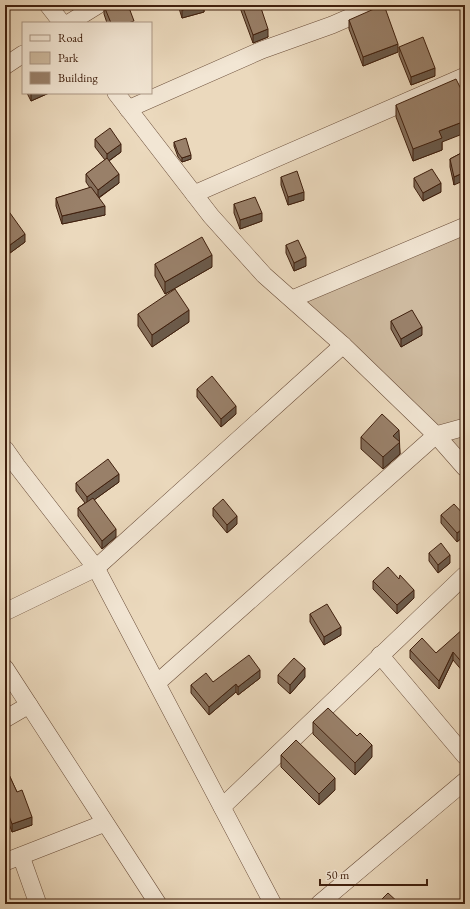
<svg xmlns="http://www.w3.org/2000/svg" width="470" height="909" viewBox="0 0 470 909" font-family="'EB Garamond',serif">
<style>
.green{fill:#ceba9f;stroke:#876d56}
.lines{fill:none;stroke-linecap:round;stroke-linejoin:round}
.street-casing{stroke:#6b4e3a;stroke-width:18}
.street{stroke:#f2e6d4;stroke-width:17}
.wall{fill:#846e5a;stroke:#40200e}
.shaded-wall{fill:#6b5a4a;stroke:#40200e}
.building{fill:#998069;stroke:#40200e}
</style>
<rect width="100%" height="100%" fill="#ebd9bd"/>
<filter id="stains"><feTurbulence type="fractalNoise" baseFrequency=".005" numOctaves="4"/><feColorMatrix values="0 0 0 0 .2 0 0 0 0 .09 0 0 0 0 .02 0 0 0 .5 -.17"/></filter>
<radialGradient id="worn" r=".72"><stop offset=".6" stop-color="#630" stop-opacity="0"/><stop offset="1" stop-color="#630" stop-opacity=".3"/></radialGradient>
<polygon class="green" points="465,232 465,473 300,303"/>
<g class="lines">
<g class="street-casing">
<g id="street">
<polyline points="48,5 62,23"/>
<polyline points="69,23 98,5"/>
<polyline points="5,66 23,54"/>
<polyline points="116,93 211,216 264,275 343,345 436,435 465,468"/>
<polyline points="128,109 262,50 332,25 378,5"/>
<polyline points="194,194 465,76"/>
<polyline points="292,299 465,226"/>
<polyline points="5,449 17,466 96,568 273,904"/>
<polyline points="5,612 96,568 343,345"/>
<polyline points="380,655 465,756"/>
<polyline points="5,668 158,904"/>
<polyline points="157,683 436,435 465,427"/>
<polyline points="5,719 29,705"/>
<polyline points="222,807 465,575"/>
<polyline points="21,856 38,904"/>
<polyline points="5,862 105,823"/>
<polyline points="319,904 465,781"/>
</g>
</g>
<use href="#street" class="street"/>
</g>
<g class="wall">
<polygon points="178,5 204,5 204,12 182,18"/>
<polygon points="239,5 260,5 268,37 253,43"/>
<polygon points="104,6 134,23 107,23 104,14"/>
<polygon points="349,20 398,52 363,66 349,29"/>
<polygon points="399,47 435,76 411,85 399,55"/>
<polygon points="27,93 49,93 31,101"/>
<polygon points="396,105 442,142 442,150 413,161 396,117"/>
<polygon points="95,139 121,152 109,161 119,183 99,198 105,215 62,224 56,206 56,198 90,188 86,182 86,174 105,160 95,147"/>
<polygon points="174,142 191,159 182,162 178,157 174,146"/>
<polygon points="465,151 454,185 450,167 450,159"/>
<polygon points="281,177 304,200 288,205 281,185"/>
<polygon points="414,178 441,192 423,201 414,187"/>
<polygon points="234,204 262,221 240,229 234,213"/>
<polygon points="5,206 25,242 10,253 5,246"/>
<polygon points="286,245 306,266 294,271 286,253"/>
<polygon points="155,264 212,267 165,294 155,276"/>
<polygon points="138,314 189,322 152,347 138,326"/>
<polygon points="391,321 422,335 401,347 391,329"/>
<polygon points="197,389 236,414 221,427 197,397"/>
<polygon points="361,437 399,441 400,454 383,469 361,449"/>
<polygon points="119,482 94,500 116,537 102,549 78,516 78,508 85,503 76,491 76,483"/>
<polygon points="213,508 237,524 227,533 213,516"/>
<polygon points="441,515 465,516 465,535 457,542 441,523"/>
<polygon points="429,553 450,563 438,573 429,561"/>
<polygon points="373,581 414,598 397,614 373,589"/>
<polygon points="310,614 341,635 324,645 310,622"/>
<polygon points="465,630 465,674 453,660 439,689 410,658 410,650 436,653"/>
<polygon points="278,675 305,677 290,694 278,683"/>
<polygon points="260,678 238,695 236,692 209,715 191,693 191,685 213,682"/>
<polygon points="313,722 372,757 355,775 313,734"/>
<polygon points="281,755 335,790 319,805 281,767"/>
<polygon points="5,766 32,825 12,832 5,813"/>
<polygon points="465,833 465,848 461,844 461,837"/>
</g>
<g class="shaded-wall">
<polygon points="203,5 204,5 204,12 182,18 182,10"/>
<polygon points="268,29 268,37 253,43 253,35"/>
<polygon points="398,44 398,52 363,66 363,57"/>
<polygon points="435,68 435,76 411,85 411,77"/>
<polygon points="31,93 49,93 31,101"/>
<polygon points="465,121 465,133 442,142 442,150 413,161 413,149 439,131"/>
<polygon points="121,144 121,152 107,162 107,154"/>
<polygon points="191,155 191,159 182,162 182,158"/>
<polygon points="465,172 465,180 454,185 454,177"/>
<polygon points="119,174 119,183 98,198 98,190"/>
<polygon points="441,183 441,192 423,201 423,193"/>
<polygon points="304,192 304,200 288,205 288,197"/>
<polygon points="105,206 105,215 62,224 62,216"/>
<polygon points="262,213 262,221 240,229 240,220"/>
<polygon points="25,234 25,242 10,253 10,245"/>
<polygon points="212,255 212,267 165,294 165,282"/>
<polygon points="306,257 306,266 294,271 294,263"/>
<polygon points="189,310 189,322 152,347 152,335"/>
<polygon points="422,327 422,335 401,347 401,339"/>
<polygon points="236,406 236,414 221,427 221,419"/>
<polygon points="399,430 400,454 383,469 383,457 393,436"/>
<polygon points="119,474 119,482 87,505 87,497"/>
<polygon points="237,516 237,524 227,533 227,525"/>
<polygon points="465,527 465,535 457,542 457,533"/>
<polygon points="116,529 116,537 102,549 102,541"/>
<polygon points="450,555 450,563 438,573 438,565"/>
<polygon points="414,590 414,598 397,614 397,605"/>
<polygon points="341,627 341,635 324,645 324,637"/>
<polygon points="453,652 453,660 439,689 439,681"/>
<polygon points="305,668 305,677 290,694 290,685"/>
<polygon points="260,670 260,678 238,695 238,687"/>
<polygon points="236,684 236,692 209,715 209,707"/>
<polygon points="372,745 372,757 355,775 355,763"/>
<polygon points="335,778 335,790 319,805 319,794"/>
<polygon points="32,817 32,825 12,832 12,824"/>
</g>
<g class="building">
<polygon points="107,5 128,5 134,21 128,23 111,23 104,6"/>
<polygon points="180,5 203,5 182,10"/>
<polygon points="242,5 260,5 268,29 253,35"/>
<polygon points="383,5 384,5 398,44 363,57 349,20"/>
<polygon points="423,37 435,68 411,77 399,47"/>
<polygon points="456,79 465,97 465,121 439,131 442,138 413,149 396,105"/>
<polygon points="110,128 121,144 107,154 95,139"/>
<polygon points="186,138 191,155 182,158 178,153 174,142"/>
<polygon points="465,151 465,172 454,177 450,159"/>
<polygon points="107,158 119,174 98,190 86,174"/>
<polygon points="432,169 441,183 423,193 414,178"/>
<polygon points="297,171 304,192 288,197 281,177"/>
<polygon points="91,187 105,206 62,216 56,198"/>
<polygon points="255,197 262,213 240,220 234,204"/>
<polygon points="5,206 25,234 10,245 5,238"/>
<polygon points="202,237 212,255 165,282 155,264"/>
<polygon points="298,240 306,257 294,263 286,245"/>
<polygon points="175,289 189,310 152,335 138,314"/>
<polygon points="412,310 422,327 401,339 391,321"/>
<polygon points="212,376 236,406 221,419 197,389"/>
<polygon points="382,414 399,430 393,436 400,442 383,457 361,437"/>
<polygon points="108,459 119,474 87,497 76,483"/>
<polygon points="93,498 116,529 102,541 78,508"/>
<polygon points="223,499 237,516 227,525 213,508"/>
<polygon points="454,504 465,516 465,527 457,533 441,515"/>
<polygon points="441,543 450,555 438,565 429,553"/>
<polygon points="388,567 399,579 400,575 414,590 397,605 373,581"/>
<polygon points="327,604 341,627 324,637 310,614"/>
<polygon points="464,628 465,630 465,666 453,652 439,681 410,650 422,638 436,653"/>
<polygon points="249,655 260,670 238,687 236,684 209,707 191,685 206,673 213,682"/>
<polygon points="294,658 305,668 290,685 278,675"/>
<polygon points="328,708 357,736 360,733 372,745 355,763 313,722"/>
<polygon points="296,740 335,778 319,794 281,755"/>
<polygon points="5,766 17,792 22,790 32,817 12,824 5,805"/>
<polygon points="465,833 465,841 461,837"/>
<polygon points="388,893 400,904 377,904"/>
</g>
<rect width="470" height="909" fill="none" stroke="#ebd9bd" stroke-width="20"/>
<rect x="6" y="6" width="458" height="897" fill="none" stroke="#40200e" stroke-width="2"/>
<rect x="10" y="10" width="450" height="889" fill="none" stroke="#40200e"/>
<rect x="22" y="22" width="130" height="72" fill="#f2e6d4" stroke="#ab9785"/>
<rect x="30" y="35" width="20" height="6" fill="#f2e6d4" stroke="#ab9785"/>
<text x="58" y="42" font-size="12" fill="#40200e">Road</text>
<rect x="30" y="52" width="20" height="12" fill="#ceba9f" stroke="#ab9785"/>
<text x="58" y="62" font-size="12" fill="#40200e">Park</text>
<rect x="30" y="72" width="20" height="12" fill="#998069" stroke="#ab9785"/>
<text x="58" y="82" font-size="12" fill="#40200e">Building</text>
<path d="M320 879v6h107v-6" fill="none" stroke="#40200e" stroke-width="2"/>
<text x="326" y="879" font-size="12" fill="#40200e" stroke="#f2e6d4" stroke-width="3" paint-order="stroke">50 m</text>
<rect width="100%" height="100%" filter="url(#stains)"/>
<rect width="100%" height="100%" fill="url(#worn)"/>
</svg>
